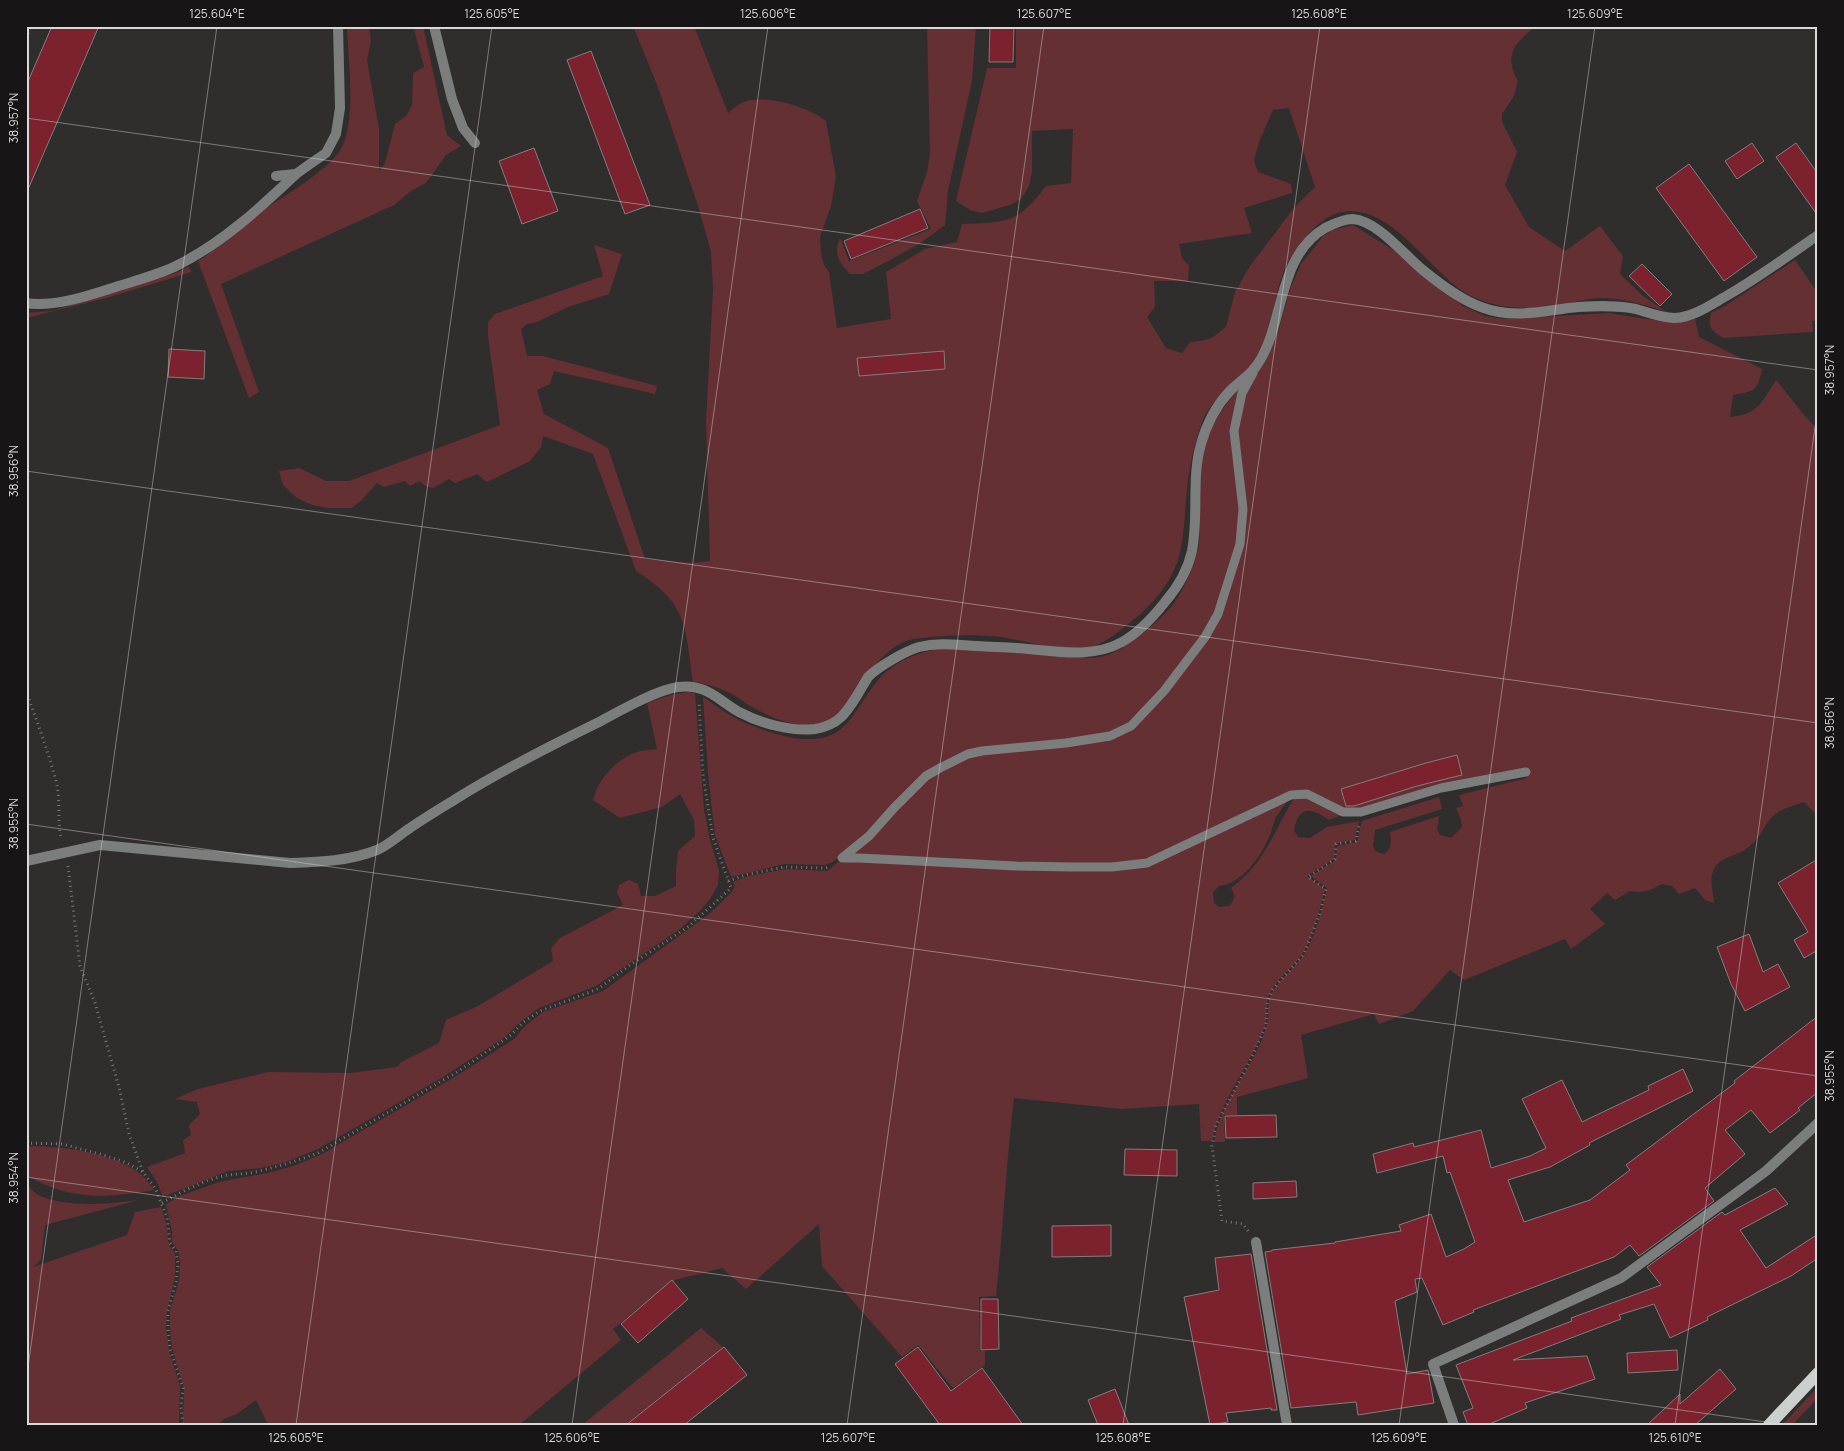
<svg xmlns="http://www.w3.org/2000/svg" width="1844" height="1451" viewBox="0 0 1844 1451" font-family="Manrope,sans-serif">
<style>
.green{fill:#653034;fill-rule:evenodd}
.building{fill:#7b222e;stroke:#817e7e}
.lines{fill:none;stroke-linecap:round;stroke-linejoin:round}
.path{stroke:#787676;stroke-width:3;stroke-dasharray:1 4;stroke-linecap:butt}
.lane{stroke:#7c7e7e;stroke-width:9}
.street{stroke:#7c7e7e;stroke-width:10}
.primary{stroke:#cbcfce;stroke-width:12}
.ticks{fill:none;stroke:#dad8d8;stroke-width:1;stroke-opacity:0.45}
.neatline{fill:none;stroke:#dad8d8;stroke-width:2}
.ticks-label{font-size:12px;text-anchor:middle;fill:#dad8d8}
</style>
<rect width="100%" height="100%" fill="#302d2d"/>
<g class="green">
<path d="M347 26H369L371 41 367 60 379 129V171L385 163 395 124 406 116 412 105 413 73 424 67 413 26H423L447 135 461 146 446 155 426 183 411 191 394 205 221 284 259 392 249 398 198 261 207 255C226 240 244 224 264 210 285 195 334 167 343 145 356 113 348 60 347 26Z"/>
<path d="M633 26H694L728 113C732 110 738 104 744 102 765 94 809 107 826 121L836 177 831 206 820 237 821 253 824 265 829 272 837 328 891 319 886 272 925 249 957 242 962 224C1008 222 1017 224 1046 186L1071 183 1073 129 1032 131V172L1029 186 1021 199 1010 205 982 213 970 210 956 201 987 68H1016V26H1536C1515 43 1503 54 1518 81L1514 96 1502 114V122L1517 152 1505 185 1529 227 1565 251 1600 226 1623 256 1620 274 1643 296 1665 311C1644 305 1623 298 1600 298 1582 299 1565 305 1547 307 1521 310 1493 307 1469 295 1429 273 1390 199 1338 213 1325 217 1315 226 1306 237 1300 245 1292 254 1287 264 1272 293 1275 332 1256 359 1239 385 1212 394 1201 425 1194 446 1189 468 1187 490 1184 515 1185 540 1177 563 1167 589 1149 608 1127 625 1116 634 1101 645 1087 649 1067 654 1023 640 1001 637 973 634 942 635 914 639 885 643 865 680 849 703 825 738 786 726 754 708 746 704 739 698 732 694 720 688 706 683 693 682 685 625 688 604 636 571L593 454 543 436 541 447 530 461 487 482 477 474 455 483 449 479 433 488 425 486 420 481 410 486 405 481 384 487 377 483 362 500 351 508H328L312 505 297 498 283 485 279 471 299 468 326 481H349L500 425 488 336V322L495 314 603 276 594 245 622 254 609 294 568 307 537 322 527 324 521 329 527 356H543L657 386 655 394 554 371 550 384 537 390 544 414 608 448 645 559 692 563 710 561 706 421 713 289 711 252 699 209 658 87ZM1289 108 1315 187 1294 208 1250 266 1235 292 1226 327 1212 338 1201 341 1190 342 1182 353 1166 348 1147 317 1155 307 1154 281H1188L1189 266 1182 258 1179 244 1252 233 1244 208 1292 193 1291 184 1258 172 1254 161 1259 142 1273 110Z"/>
<path d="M927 26H976L972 80 948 191 945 225 922 242 892 259 863 274H850C839 263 833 253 840 238L849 261 931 229 917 201 927 172 930 154Z"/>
<path d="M1353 225 1398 253 1463 306 1485 316 1504 319 1609 313 1653 320 1675 321 1695 319 1699 337 1762 369C1758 391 1753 392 1733 395L1730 417C1759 414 1761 403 1776 380 1790 396 1802 415 1818 429V816L1804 802C1792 806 1779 809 1770 819 1762 830 1758 841 1746 849 1736 856 1720 857 1714 869 1709 878 1713 893 1714 903L1705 900 1695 888 1679 894 1672 886 1662 884 1650 890 1639 892 1630 891 1615 900 1607 893 1590 909 1605 924 1571 949 1565 939 1464 980 1450 970 1413 1011 1379 1024 1374 1014 1301 1035 1308 1078 1237 1097V1115H1224L1225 1142H1214C1221 1100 1254 1068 1266 1028 1270 1015 1265 1004 1273 991 1281 978 1294 968 1303 956 1314 941 1323 906 1327 888L1311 876 1336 860 1337 846 1357 842 1362 821 1439 797 1442 809 1375 830 1373 846 1375 851 1383 854C1393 849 1391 842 1390 832L1439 816 1437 830 1440 835 1451 838 1462 827 1461 820 1456 808 1463 806 1459 795 1527 778 1525 769 1361 808H1344L1308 791 1146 859 1112 863 1071 864 852 854 928 779 969 758 1133 729 1167 693 1208 639 1243 545 1237 431 1245 394 1271 349 1279 329 1290 289 1301 264 1324 235 1333 230Z"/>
<path d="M1795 260 1815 289 1818 287V320L1812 321 1813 332 1724 338C1711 331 1708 328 1711 313L1725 306Z"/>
<polygon points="188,267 192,272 106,298 26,318 26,313 52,311 178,272"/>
<path d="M1243 384 1234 413 1240 509 1237 543 1215 613 1202 636 1161 689 1129 723 1109 733 1080 738 1003 745 938 766 867 834 833 862 825 865 784 864 731 877 715 835 708 774 703 697C715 705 728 715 741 721 768 733 818 751 842 728 854 717 862 701 872 688 890 662 916 652 946 648L1091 658C1097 657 1104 657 1110 654 1131 646 1161 620 1175 602 1184 589 1198 558 1199 543 1202 510 1194 476 1204 444 1211 422 1228 401 1243 384Z"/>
<path d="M688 692 695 693 704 809 710 840 719 870 718 885 710 899 701 910 680 929 596 986 539 1008 519 1023 505 1037 443 1077 318 1149 286 1162 261 1168 228 1171 163 1197 157 1182 147 1167 185 1153 183 1140 191 1135 189 1125 200 1114 197 1102 175 1099 198 1089 268 1072 350 1073 397 1067 401 1062 439 1043 446 1020 478 1006 553 961 551 948 560 938 623 905 617 893 619 885 629 880 638 884 641 896H655L676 886V870L678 851 695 836 694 820 680 794 662 807 620 818 593 800C599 778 615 760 637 752 643 750 651 750 657 749L647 703 671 695Z"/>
<path d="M1306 797 1342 815 1329 820C1312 808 1299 804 1294 830L1298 837 1310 838 1327 827 1359 821 1355 840 1335 844 1334 859 1307 876 1325 889C1320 908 1313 936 1303 953 1294 967 1278 977 1271 991 1263 1006 1269 1016 1264 1028 1250 1066 1219 1102 1212 1141H1201L1199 1104 1122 1109 1014 1098C1006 1164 1003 1230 996 1296L979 1297 980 1351H985V1365L953 1388 918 1345 902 1357 822 1266 819 1224 746 1289 722 1268 675 1280 613 1329 621 1340 519 1425H268L256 1400 237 1414 224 1419 218 1425H185L183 1421 184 1388 172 1348 170 1327V1310L179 1281 180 1263 178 1250 172 1242V1232L166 1204 180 1196 219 1182 272 1172 296 1165 322 1154 458 1075 514 1039 525 1026 543 1012 603 991 708 915 731 893 735 886 733 882 749 876 786 869 827 871 838 862 859 861 1148 866 1288 800C1284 806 1280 811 1276 817 1273 824 1272 832 1268 839 1260 858 1241 884 1219 886L1213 892 1214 903 1219 907 1229 906C1235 899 1236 896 1231 888 1266 862 1272 834 1293 800Z"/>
<path d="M33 1146C66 1147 115 1153 142 1175 146 1179 150 1185 154 1190 106 1198 70 1201 26 1175V1147Z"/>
<path d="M26 1184C30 1188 34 1192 38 1195 64 1208 111 1204 139 1200L45 1225 41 1260 33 1267 127 1235 135 1212 161 1207 166 1223 169 1245 175 1254V1277L167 1311 166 1327 169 1351 180 1386 179 1425H26Z"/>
<polygon points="701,1328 724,1348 625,1425 582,1425"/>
<polygon points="1818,1387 1818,1398 1792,1425 1782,1425"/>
</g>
<g class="building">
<polygon points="52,26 99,26 26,194 26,86"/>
<polygon points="990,26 1014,26 1013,62 989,62"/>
<polygon points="591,51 650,205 625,214 567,60"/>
<polygon points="1752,143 1764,161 1737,179 1725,161"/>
<polygon points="1796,143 1818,174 1818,216 1776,157"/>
<polygon points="534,148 558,211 522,224 499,161"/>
<polygon points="1689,164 1757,257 1724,281 1656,188"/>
<polygon points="920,209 928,228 851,259 844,241"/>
<polygon points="1642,264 1672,294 1660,306 1629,276"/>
<polygon points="169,349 205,351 204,379 168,377"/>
<polygon points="944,351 945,369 859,376 857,358"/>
<polygon points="1457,755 1462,775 1417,786 1354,806 1346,806 1341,789 1426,763"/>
<polygon points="1818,859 1818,950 1804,958 1794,940 1808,932 1778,883"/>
<polygon points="1749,934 1763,972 1778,964 1790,987 1745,1011 1731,984 1717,947"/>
<polygon points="1818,1016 1818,1092 1798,1108 1800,1110 1770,1133 1751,1110 1725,1130 1745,1154 1705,1188 1714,1201 1639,1256 1630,1245 1614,1257 1473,1310 1474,1312 1443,1325 1422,1278 1415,1279 1417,1292 1395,1301 1407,1374 1428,1370 1434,1403 1358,1415 1356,1402 1291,1408 1265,1252 1272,1251 1272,1250 1335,1243 1335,1242 1401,1231 1399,1225 1431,1214 1446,1257 1464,1249 1475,1242 1450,1172 1447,1173 1443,1156 1377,1173 1373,1154 1413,1143 1414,1147 1481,1130 1491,1168 1530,1156 1546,1148 1522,1099 1562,1080 1582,1122 1649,1090 1648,1086 1683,1069 1693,1091 1589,1143 1590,1145 1550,1167 1508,1180 1524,1222 1590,1200 1630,1170 1626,1165 1735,1083 1734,1081"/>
<polygon points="1276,1115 1277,1137 1226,1138 1225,1116"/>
<polygon points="1125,1149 1177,1150 1177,1176 1124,1175"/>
<polygon points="1296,1181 1297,1197 1253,1199 1253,1183"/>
<polygon points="1775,1188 1788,1204 1740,1230 1766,1268 1818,1234 1818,1258 1791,1276 1707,1317 1708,1320 1670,1338 1654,1304 1619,1315 1621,1319 1513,1360 1587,1356 1595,1379 1525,1403 1527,1408 1487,1425 1468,1425 1463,1412 1473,1408 1456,1365 1572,1321 1571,1318 1661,1285 1647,1267 1722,1212 1725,1215"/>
<polygon points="1111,1225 1111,1256 1052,1257 1052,1226"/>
<polygon points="1251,1254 1277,1410 1271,1410 1271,1408 1226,1413 1228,1422 1210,1425 1184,1297 1219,1290 1215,1258"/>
<polygon points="672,1280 688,1299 638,1343 621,1324"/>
<polygon points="981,1299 998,1299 999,1349 981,1350"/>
<polygon points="724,1347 747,1375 684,1425 626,1425"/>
<polygon points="918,1347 951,1391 982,1368 1023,1425 940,1425 895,1364"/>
<polygon points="1677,1350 1678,1370 1628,1373 1627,1353"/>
<polygon points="1720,1369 1736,1389 1695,1425 1647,1425 1680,1394 1680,1404"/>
<polygon points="1115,1389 1129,1425 1098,1425 1088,1400"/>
</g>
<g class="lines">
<g class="path">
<polyline points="26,38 31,26"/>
<path d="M26 690C36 720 48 750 56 781 61 800 57 819 61 838"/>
<polyline points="68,866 80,966 95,1003 120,1091 129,1134 143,1172"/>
<polyline points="728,881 749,874 785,867 826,868 830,866"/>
<polyline points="26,1143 62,1144 107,1156 127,1163 143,1172 155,1188 167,1217 170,1243 176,1251 178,1265 176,1282 168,1311 168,1328 170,1349 183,1388 181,1406 183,1425"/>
<path d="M162 1203C181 1192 202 1181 223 1176 232 1174 241 1174 250 1173 274 1168 296 1161 318 1153L457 1072 511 1035 522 1023 540 1011 598 989 630 965 688 927 731 888 713 838 703 775 699 703"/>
<polyline points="1248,1231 1243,1224 1222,1221 1212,1146 1216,1125 1249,1063 1266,1026 1267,1004 1272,990 1304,954 1320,913 1326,889 1308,877 1335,859 1336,844 1356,841 1359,826"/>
</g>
<polyline class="lane" points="1253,373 1242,393 1234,431 1243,509 1240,544 1218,614 1205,637 1164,691 1131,726 1110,736 1066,743 982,751 968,754 940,768 926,776 894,808 869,836 842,858 859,858 1016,866 1071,867 1112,867 1147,863 1291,795 1307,794 1343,812 1361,812 1441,788 1526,772"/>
<g class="street">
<polyline points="434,26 452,99 463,128 475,143"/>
<polyline points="276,176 296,174 310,164 326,153 336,134 340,108 338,26"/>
<path d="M26 303C53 307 84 297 109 289 130 282 159 275 178 265 222 243 260 208 296 174"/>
<path d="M26 861 100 845 290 863C319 862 350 861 377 850 389 845 399 835 410 828 426 817 443 807 459 797 504 769 550 746 597 723 618 712 656 690 678 687 706 683 718 700 739 712 760 723 791 732 815 729 839 725 846 713 858 694 859 692 867 679 868 677 878 667 905 651 919 647 939 642 957 645 977 646 990 647 1003 647 1016 648 1050 650 1090 660 1122 642 1138 633 1154 616 1165 602 1177 588 1188 569 1192 551 1199 515 1191 479 1201 444 1206 426 1216 406 1229 392 1237 383 1250 376 1257 365 1285 325 1276 257 1325 228 1333 224 1345 219 1353 219 1378 221 1405 256 1424 271 1440 284 1461 300 1481 307 1514 320 1545 310 1578 307 1597 306 1618 305 1636 309 1649 313 1661 318 1675 318 1694 317 1712 304 1728 295 1759 277 1788 256 1818 235"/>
<polyline points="1256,1242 1287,1425"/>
<polyline points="1454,1425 1433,1364 1621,1278 1766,1171 1818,1123"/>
</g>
<polyline class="primary" points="1769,1425 1818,1373"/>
</g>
<path class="ticks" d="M26 118 1818 370M26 471 1818 723M26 824 1818 1076M26 1177 1787 1425M26 1381 217 26M296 1425 492 26M572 1425 768 26M847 1425 1044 26M1123 1425 1320 26M1399 1425 1595 26M1675 1425 1818 406"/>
<rect width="1844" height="1451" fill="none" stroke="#171515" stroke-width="55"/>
<rect x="28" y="28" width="1788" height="1396" class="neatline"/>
<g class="ticks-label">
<text x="217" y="18">125.604°E</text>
<text x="492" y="18">125.605°E</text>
<text x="768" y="18">125.606°E</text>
<text x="1044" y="18">125.607°E</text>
<text x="1319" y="18">125.608°E</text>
<text x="1595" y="18">125.609°E</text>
<text transform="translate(14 118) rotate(-90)" y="4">38.957°N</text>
<text transform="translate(1830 370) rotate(-90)" y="4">38.957°N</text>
<text transform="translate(14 471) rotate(-90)" y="4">38.956°N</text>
<text transform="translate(1830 723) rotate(-90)" y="4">38.956°N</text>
<text transform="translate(14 824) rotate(-90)" y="4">38.955°N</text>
<text transform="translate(1830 1076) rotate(-90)" y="4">38.955°N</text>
<text transform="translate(14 1178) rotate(-90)" y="4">38.954°N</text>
<text x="296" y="1442">125.605°E</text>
<text x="572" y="1442">125.606°E</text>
<text x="848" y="1442">125.607°E</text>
<text x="1123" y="1442">125.608°E</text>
<text x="1399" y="1442">125.609°E</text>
<text x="1675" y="1442">125.610°E</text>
</g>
</svg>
